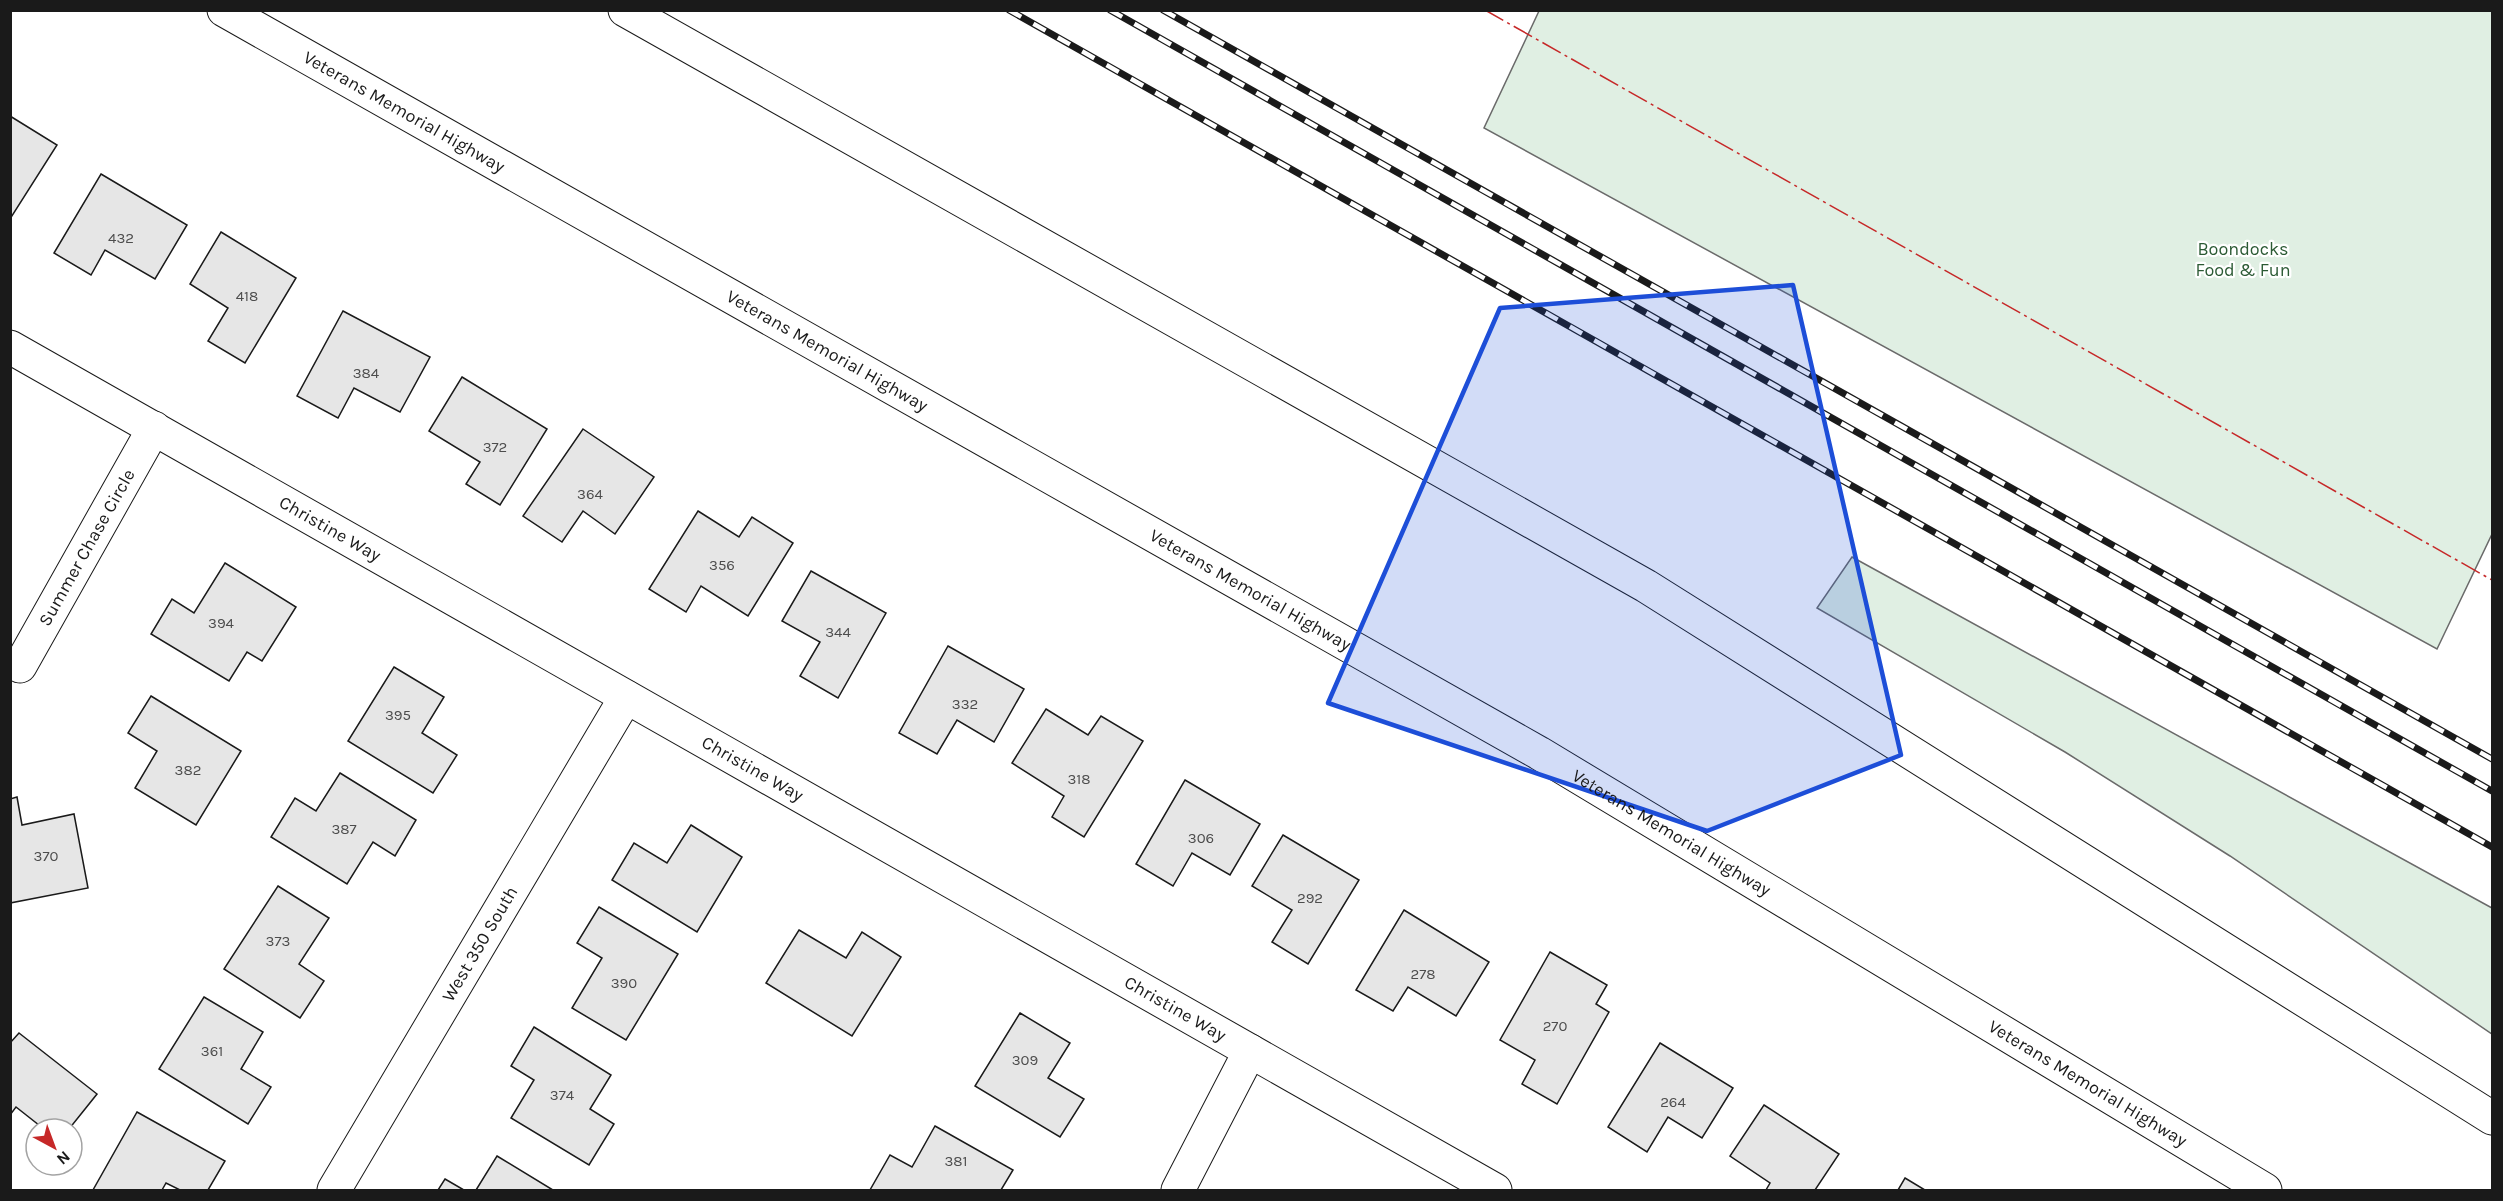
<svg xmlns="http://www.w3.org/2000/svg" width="2503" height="1201" viewBox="0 0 2503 1201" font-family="Karla,sans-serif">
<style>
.green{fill:#e0efe3;stroke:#6a6a6a;stroke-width:1.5}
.building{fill:#e6e6e6;stroke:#1a1a1a;stroke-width:1.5}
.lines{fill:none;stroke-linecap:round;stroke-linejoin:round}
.minor-casing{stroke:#1a1a1a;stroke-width:35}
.motorway-casing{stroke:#1a1a1a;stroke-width:35}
.minor{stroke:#fff;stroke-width:33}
.motorway{stroke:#fff;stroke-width:33}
.rail-casing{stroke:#1a1a1a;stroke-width:7}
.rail{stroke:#fff;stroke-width:4.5;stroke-dasharray:14;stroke-linecap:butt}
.power{stroke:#c62828;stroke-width:1.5;stroke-dasharray:21 4.5 3 4.5;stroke-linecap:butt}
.marked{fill:#1d4ed8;fill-opacity:0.2;stroke:#1d4ed8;stroke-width:4.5;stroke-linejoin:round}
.labels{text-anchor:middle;stroke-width:4.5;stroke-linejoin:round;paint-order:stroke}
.number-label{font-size:15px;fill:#4d4d4d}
.street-label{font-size:18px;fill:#1a1a1a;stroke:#fff}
.park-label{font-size:18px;fill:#2b5a34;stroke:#fff}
</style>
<rect width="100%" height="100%" fill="#fff"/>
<g class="green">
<polygon points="1539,11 2492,11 2492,534 2437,649 1484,128"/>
<polygon points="1852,557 2492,908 2492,1034 2230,856 2065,752 1817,608"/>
</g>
<g class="building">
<polygon points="10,116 57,145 10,219"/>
<polygon points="101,174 187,225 155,279 105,250 91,275 54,253"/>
<polygon points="221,232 296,278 245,363 208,341 228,308 190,284"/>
<polygon points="343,311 430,357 400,412 354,388 338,418 297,396"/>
<polygon points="462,377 547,429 500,505 466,484 480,462 429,431"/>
<polygon points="583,429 654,477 615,534 583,511 562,542 523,516"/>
<polygon points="698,511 739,537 752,517 793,543 748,616 701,586 686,612 649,589"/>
<polygon points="225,563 296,607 262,661 247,652 229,681 151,634 172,599 194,613"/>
<polygon points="811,571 886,613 838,698 800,676 820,642 782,621"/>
<polygon points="948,646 1024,689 994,742 957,720 937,754 899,733"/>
<polygon points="394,667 444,697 422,733 457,755 433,793 348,741"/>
<polygon points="151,696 241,751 196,825 135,788 157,751 128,733"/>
<polygon points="1046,709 1088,735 1101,716 1143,741 1084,837 1052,817 1064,796 1012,763"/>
<polygon points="340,773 416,820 395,856 373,842 347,884 271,837 295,798 316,811"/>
<polygon points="1185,780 1260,824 1230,875 1192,853 1173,886 1136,864"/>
<polygon points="17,797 22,825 74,814 88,888 10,903 10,799"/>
<polygon points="691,825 742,857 697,932 612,880 634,843 667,863"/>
<polygon points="1283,835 1359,880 1308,964 1272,942 1292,910 1252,886"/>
<polygon points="278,886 329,918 299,964 324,981 300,1018 224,969"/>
<polygon points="599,907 678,954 626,1040 572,1008 602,958 577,943"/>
<polygon points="1404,910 1489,962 1456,1016 1408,987 1393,1011 1356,990"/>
<polygon points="799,930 846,958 862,932 901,957 852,1036 766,983"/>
<polygon points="1550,952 1607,985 1596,1004 1609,1012 1557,1104 1522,1084 1535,1060 1500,1040"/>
<polygon points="204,997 263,1032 241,1069 271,1087 248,1124 159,1069"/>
<polygon points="1020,1013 1070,1043 1048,1078 1084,1099 1060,1137 975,1086"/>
<polygon points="534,1027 611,1075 590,1109 614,1124 589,1165 511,1118 534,1080 511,1066"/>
<polygon points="19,1033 97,1094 69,1129 44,1129 16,1107 10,1115 10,1043"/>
<polygon points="1660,1043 1733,1088 1702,1138 1668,1117 1647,1152 1608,1127"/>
<polygon points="1764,1105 1839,1154 1815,1190 1766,1190 1770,1183 1730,1156"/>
<polygon points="137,1112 225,1161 208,1190 180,1190 166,1183 162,1190 93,1190"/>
<polygon points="935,1126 1013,1170 1001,1190 870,1190 890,1155 912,1167"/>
<polygon points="497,1156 553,1190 476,1190"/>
<polygon points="1905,1178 1925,1190 1898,1190"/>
<polygon points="445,1179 464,1190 438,1190"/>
</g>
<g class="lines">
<g class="minor-casing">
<g id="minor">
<path id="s1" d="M10 347 1495 1190"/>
<path id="s2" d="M20 666 154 428"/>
<path id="s3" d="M334 1190 626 697"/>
<polyline points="1178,1190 1250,1051"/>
</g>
</g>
<g class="motorway-casing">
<g id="motorway">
<path id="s4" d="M224 10 1539 753 2265 1190"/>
<polyline points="625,10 1646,586 2492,1118"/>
</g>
</g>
<use href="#minor" class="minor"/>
<use href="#motorway" class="motorway"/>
<g class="rail-casing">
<g id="rail">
<polyline points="1009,10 2492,847"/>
<polyline points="1110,10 2492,791"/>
<polyline points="1163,10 2492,759"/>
</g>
</g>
<use href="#rail" class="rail"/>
<polyline class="power" points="1485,10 2492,580"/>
</g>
<path class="marked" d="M1793 285 1901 755 1707 831 1328 703 1500 308Z"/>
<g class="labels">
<g class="number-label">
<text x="121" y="243">432</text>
<text x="247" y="301">418</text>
<text x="366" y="378">384</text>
<text x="495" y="452">372</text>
<text x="590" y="499">364</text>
<text x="722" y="570">356</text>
<text x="221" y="628">394</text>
<text x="838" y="637">344</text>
<text x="965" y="709">332</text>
<text x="398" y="720">395</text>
<text x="188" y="775">382</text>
<text x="1079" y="784">318</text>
<text x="344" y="834">387</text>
<text x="1201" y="843">306</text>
<text x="46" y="861">370</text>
<text x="1310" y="903">292</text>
<text x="278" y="946">373</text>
<text x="1423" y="979">278</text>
<text x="624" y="988">390</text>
<text x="1555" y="1031">270</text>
<text x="212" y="1056">361</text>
<text x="1025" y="1065">309</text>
<text x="562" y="1100">374</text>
<text x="1673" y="1107">264</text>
<text x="956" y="1166">381</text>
</g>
<g class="street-label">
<text dy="6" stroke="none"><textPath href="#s4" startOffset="207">Veterans Memorial Highway</textPath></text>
<text dy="6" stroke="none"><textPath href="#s4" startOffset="693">Veterans Memorial Highway</textPath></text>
<text dy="6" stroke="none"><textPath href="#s1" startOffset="368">Christine Way</textPath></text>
<text dy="6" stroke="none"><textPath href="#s2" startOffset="136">Summer Chase Circle</textPath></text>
<text dy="6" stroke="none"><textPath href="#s4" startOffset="1179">Veterans Memorial Highway</textPath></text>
<text dy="6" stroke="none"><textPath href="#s1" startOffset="854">Christine Way</textPath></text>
<text dy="6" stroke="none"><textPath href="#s4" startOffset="1665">Veterans Memorial Highway</textPath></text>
<text dy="6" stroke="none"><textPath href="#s3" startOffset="286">West 350 South</textPath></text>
<text dy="6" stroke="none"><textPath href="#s1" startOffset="1340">Christine Way</textPath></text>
<text dy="6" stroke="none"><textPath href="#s4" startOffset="2151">Veterans Memorial Highway</textPath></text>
</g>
<g class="park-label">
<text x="2243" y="255">Boondocks<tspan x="2243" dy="21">Food &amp; Fun</tspan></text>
</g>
</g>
<rect width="2503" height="1201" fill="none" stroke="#1a1a1a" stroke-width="24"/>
<g transform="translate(54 1147) rotate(139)"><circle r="28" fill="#ffffff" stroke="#a3a3a3" stroke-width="1.5"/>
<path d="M0-4.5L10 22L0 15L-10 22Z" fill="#c62828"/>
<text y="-9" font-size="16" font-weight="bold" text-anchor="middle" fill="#1a1a1a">N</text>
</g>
</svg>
